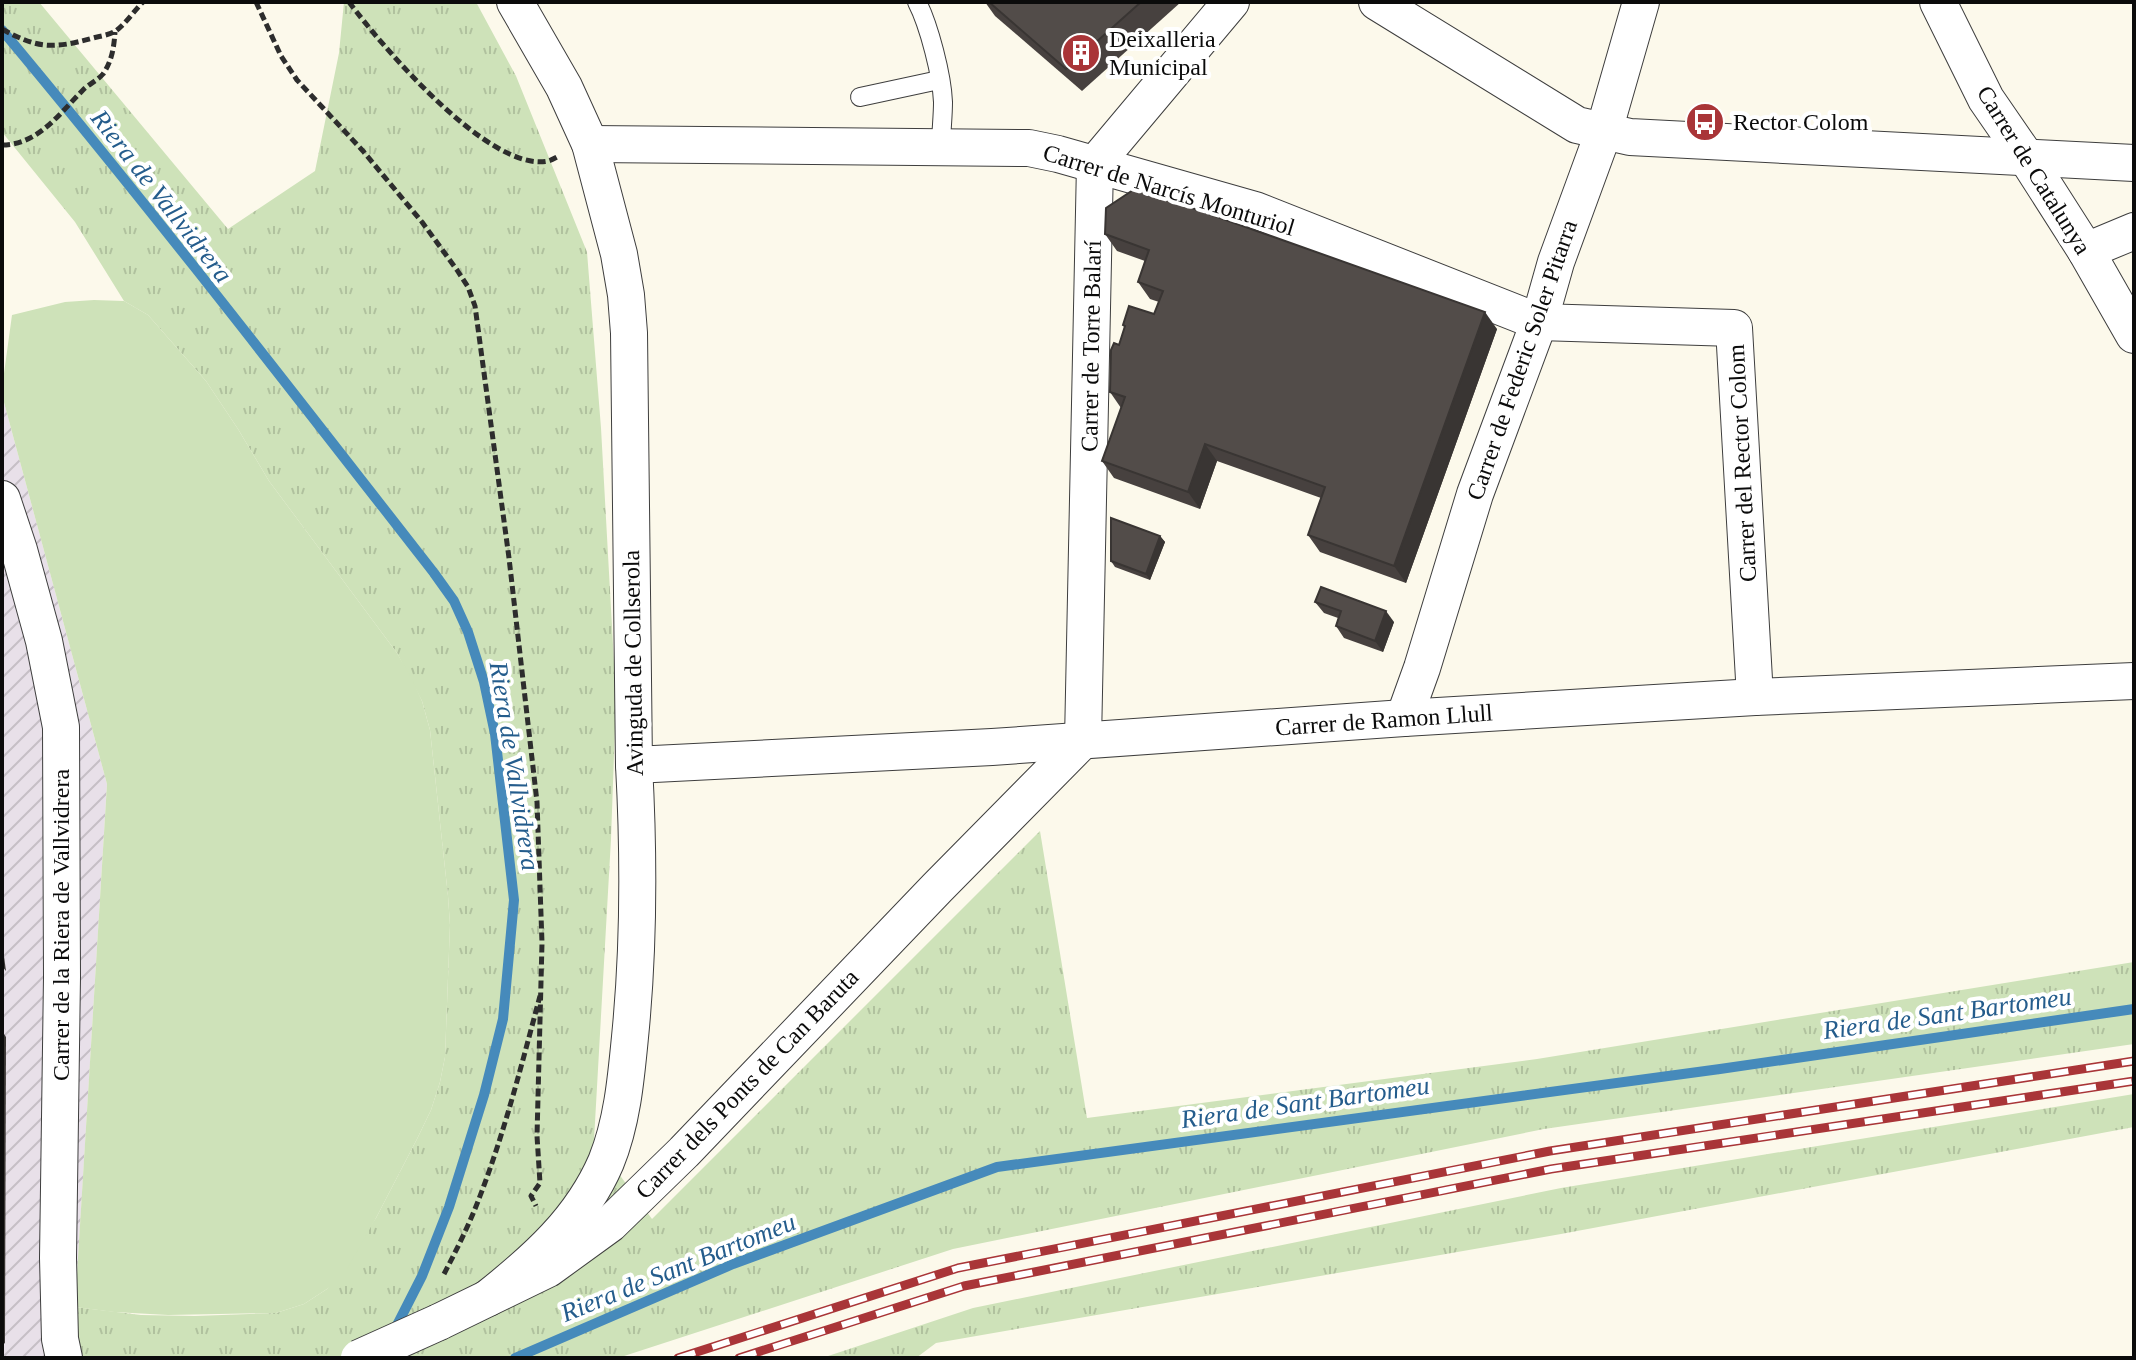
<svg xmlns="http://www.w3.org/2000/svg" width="2136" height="1360" viewBox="0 0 2136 1360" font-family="Georgia,serif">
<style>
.industrial{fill:url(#industrial-furrows)}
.grass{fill:url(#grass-tufts)}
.park{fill:#cee2b9}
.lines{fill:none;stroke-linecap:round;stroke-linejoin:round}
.stream{stroke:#468abb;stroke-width:10}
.service-casing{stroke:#3e3e3e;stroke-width:20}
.minor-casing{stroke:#3e3e3e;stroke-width:38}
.path{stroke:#2d2d2d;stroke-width:5;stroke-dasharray:8 4;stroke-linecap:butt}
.service{stroke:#fff;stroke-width:18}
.minor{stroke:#fff;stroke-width:36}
.rail-casing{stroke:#a93538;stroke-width:9}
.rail{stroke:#fff;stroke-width:6;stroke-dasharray:18;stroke-linecap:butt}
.minor-bridge-casing{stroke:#3e3e3e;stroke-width:38;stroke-linecap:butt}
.minor-bridge{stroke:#fff;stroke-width:36}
.wall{fill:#47413f}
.shaded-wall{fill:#393533}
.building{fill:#524c49;stroke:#393533;stroke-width:2}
.labels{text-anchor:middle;stroke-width:8;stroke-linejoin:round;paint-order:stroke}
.poi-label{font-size:24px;fill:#0b0b0b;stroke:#fff;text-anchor:start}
.street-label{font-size:24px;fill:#0b0b0b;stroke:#fff}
.water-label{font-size:26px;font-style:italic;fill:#245c8c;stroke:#fff}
</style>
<defs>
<pattern id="industrial-furrows" width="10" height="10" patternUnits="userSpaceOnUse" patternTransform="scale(2)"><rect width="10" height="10" fill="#e8e0e9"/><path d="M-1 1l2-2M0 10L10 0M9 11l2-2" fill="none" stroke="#c6bfc6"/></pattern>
<pattern id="grass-tufts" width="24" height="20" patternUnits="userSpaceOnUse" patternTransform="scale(2)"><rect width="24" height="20" fill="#cee2b9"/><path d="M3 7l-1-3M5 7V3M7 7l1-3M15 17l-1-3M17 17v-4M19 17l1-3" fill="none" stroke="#b0c19e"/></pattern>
</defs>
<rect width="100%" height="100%" fill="#fcf9eb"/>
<polygon class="industrial" points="2,395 107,784 72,1358 2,1358"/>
<g class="grass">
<polygon points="2,2 39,2 228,229 315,171 339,53 344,2 476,2 516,76 587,252 601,428 616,699 611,839 594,1140 652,1219 1040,831 1087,1118 1537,1059 2134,962 2134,1044 1544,1129 953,1249 618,1358 72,1358 75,1307 141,1315 195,1316 276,1313 304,1304 327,1289 376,1218 417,1139 431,1110 440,1082 445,1057 450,925 448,896 430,730 422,701 397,653 269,481 238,429 206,381 148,315 124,301 75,222 2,132"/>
<polygon points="2134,1094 2134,1127 1561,1234 936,1343 916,1358 822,1358 973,1308 1561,1188"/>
</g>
<polygon class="park" points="94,300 124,301 148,315 206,381 238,429 269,481 397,653 411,677 422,701 430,730 448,896 450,925 445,1057 440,1082 431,1110 417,1139 376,1218 347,1269 327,1289 304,1304 276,1313 168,1315 114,1312 75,1307 107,784 2,395 2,388 12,315 65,302"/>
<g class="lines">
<g class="stream">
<path d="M2 30C150 207 292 391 434 573L454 601 468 632 484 682 495 734 514 900 503 1019 484 1095 449 1207 422 1276 394 1331"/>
<polyline points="515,1358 733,1264 997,1167 1720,1069 2134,1009"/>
</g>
<g class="service-casing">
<g id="service">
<path d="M917 2C929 25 942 76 943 102 943 117 941 132 941 147"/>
<polyline points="860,97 939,80"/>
</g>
</g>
<g class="minor-casing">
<g id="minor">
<polyline points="1377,2 1577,125 1630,137 2134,163"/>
<polyline points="1938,2 1986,99 2026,157 2086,251 2134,335"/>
<polyline points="590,144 1029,148 1058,154 1255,210 1539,322 1734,328 1755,697"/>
<polyline points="2086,251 2134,231"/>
<polyline points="2,499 19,550 44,641 61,727 62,977 58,1258 60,1339 64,1358"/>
<polyline points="1404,718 1422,668 1475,494 1539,322 1556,262 1604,131 1641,2"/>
<polyline points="1083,740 1095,164 1231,2"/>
<polyline points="634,765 992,747 1404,718 1755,697 2134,681"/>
<path d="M488 1298C536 1260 581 1220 606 1162 622 1123 626 1079 630 1037 639 947 639 856 634 765L629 333 626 295 619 254 590 144 564 87 515 2"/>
<polyline points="439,1322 548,1269 610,1224 684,1152 937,888 1083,740"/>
</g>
</g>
<g class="path">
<polyline points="256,2 281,56 297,80 363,151 422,222 457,270 468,287 475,306 509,558 537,802 542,943 537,1136 540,1183 531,1196 536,1206"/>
<path d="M349 2C381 45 489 173 548 161 552 160 555 158 559 156"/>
<path d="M2 29C38 49 54 49 93 38 100 36 111 35 117 30 126 23 134 11 143 2"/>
<path d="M2 145C38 145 60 113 83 90 89 84 98 80 103 74 112 61 114 47 115 32"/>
<path d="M444 1274C457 1249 470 1223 480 1196 505 1131 522 1063 540 996"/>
</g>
<use href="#service" class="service"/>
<use href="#minor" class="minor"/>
<g class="rail-casing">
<g id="rail">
<polyline points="678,1358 958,1268 1550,1151 2134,1061"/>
<polyline points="739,1358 964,1286 1551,1169 2134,1081"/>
</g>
</g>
<use href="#rail" class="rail"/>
<g class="minor-bridge-casing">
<polyline id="minor-bridge" points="359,1358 439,1322"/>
</g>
<use href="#minor-bridge" class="minor-bridge"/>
</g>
<g class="wall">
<polygon points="985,2 1181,2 1082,91 995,16"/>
<polygon points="1105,234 1497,329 1406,583 1320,552 1308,535 1321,498 1217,461 1200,509 1114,478 1102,461 1121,408 1110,392 1119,345 1125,328 1123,325 1154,314 1159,302 1150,299 1138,282 1145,261 1117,251"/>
<polygon points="1160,536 1165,542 1150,580 1115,567 1111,561"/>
<polygon points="1315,602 1394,622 1383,652 1344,638 1336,626 1338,618 1324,613"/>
</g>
<g class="shaded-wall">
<polygon points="1485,312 1497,329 1406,583 1394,566"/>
<polygon points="1205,444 1217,461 1200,509 1188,492"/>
<polygon points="1160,536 1165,542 1150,580 1146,574"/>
<polygon points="1386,611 1394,622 1383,652 1375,641"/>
<polygon points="2,942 6,971 2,966"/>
<polygon points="2,1031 6,1037 5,1344 2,1340"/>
</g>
<g class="building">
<polygon points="989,2 1141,2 1066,69"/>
<polygon points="1136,188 1485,312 1394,566 1308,535 1325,487 1205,444 1188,492 1102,461 1125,397 1110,392 1111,350 1114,343 1119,345 1125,326 1123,325 1129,306 1154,314 1163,291 1138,282 1149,250 1105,234 1106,208"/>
<polygon points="1111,518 1160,536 1146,574 1111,561"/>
<polygon points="1321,587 1386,611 1375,641 1336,626 1341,611 1315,602"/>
</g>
<defs>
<g id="building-disc" transform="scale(2)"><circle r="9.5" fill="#a93538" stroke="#fff"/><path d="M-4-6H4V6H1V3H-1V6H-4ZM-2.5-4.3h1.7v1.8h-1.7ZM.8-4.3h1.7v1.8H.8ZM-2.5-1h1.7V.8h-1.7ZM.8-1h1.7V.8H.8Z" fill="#fff"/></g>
<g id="bus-disc" transform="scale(2)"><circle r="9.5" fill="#a93538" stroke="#fff"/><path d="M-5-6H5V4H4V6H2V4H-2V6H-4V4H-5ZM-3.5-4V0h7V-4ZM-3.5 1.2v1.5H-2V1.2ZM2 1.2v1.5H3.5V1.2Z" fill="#fff"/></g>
</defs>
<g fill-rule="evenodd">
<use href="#building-disc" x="1081" y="53"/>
<use href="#bus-disc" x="1705" y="122"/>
</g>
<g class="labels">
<g class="poi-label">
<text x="1109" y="47">Deixalleria<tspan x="1109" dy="28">Municipal</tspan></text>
<text x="1733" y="130">Rector Colom</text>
</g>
<g class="street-label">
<text transform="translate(2034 170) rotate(58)" y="8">Carrer de Catalunya</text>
<text transform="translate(1169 190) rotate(17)" y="8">Carrer de Narcís Monturiol</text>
<text transform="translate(1091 346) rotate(-89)" y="8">Carrer de Torre Balarí</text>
<text transform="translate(1522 360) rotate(-71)" y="8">Carrer de Federic Soler Pitarra</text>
<text transform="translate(1742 463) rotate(-93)" y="8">Carrer del Rector Colom</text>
<text transform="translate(633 663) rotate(-91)" y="8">Avinguda de Collserola</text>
<text transform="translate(1384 720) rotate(-4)" y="8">Carrer de Ramon Llull</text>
<text transform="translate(61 925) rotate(-90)" y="8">Carrer de la Riera de Vallvidrera</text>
<text transform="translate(747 1084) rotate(-46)" y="8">Carrer dels Ponts de Can Baruta</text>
</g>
<g class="water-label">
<text transform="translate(162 196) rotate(52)" y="9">Riera de Vallvidrera</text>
<text transform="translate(515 766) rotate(81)" y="9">Riera de Vallvidrera</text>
<text transform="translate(1947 1013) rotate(-8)" y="9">Riera de Sant Bartomeu</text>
<text transform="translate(1305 1102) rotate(-8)" y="9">Riera de Sant Bartomeu</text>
<text transform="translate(678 1267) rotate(-22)" y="9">Riera de Sant Bartomeu</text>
</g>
</g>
<rect width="2136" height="1360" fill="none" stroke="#0b0b0b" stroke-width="8"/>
</svg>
